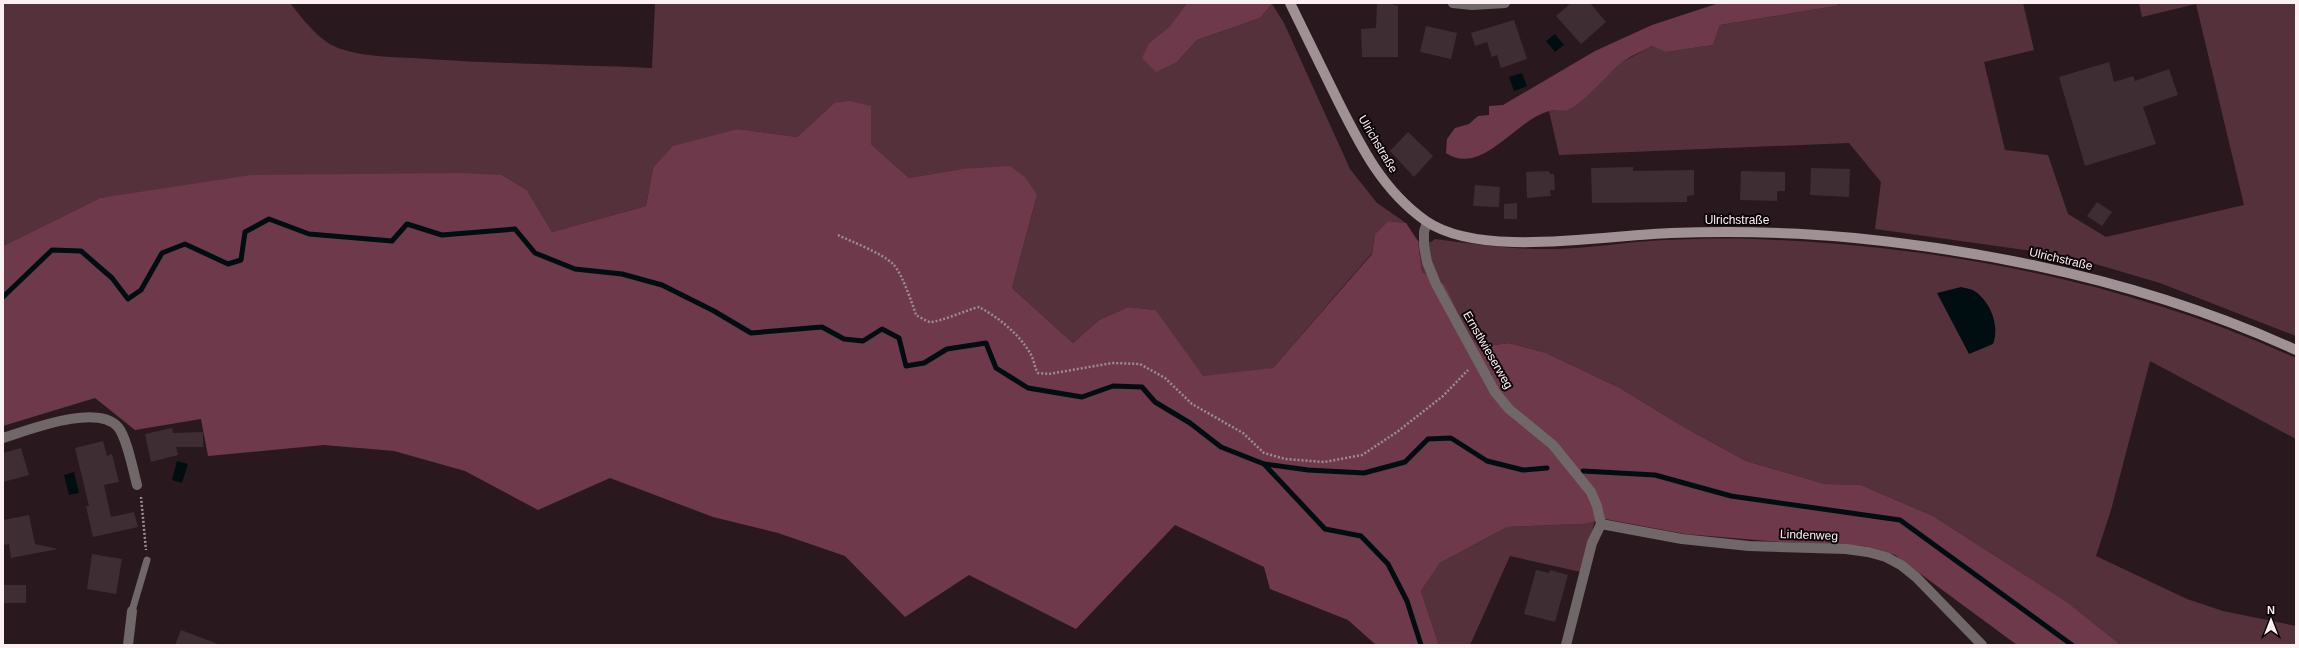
<svg xmlns="http://www.w3.org/2000/svg" width="2299" height="648" viewBox="0 0 2299 648" font-family="Arial,sans-serif">
<style>
.green{fill:#55313c}
.forest{fill:#6e394a}
.water{fill:#000e12}
.lines{fill:none;stroke-linecap:round;stroke-linejoin:round}
.stream{stroke:#000e12;stroke-width:5}
.building{fill:#3e2d32}
.path{stroke:#9b8d91;stroke-width:2.5;stroke-dasharray:2 2;stroke-linecap:butt}
.lane{stroke:#706769;stroke-width:7}
.street{stroke:#706769;stroke-width:10}
.secondary{stroke:#9f9194;stroke-width:10}
.labels{text-anchor:middle;stroke-width:4;stroke-linejoin:round;paint-order:stroke}
.street-label{font-size:12px;fill:#fcf0f3;stroke:#0d0608}
</style>
<rect width="100%" height="100%" fill="#29191e"/>
<g class="green">
<path d="M3 3H290C303 19 318 40 338 48 366 58 399 57 428 59 503 64 577 65 652 68L655 3H1187L1169 27 1149 43 1177 62 1197 40 1260 18 1272 4 1284 23 1350 169 1377 203 1406 223 1388 221 1375 234 1372 253 1273 368 1203 377 1156 310 1128 307 1099 320 1073 343 1012 288 1037 195 961 169 909 178 871 144V106L834 103 797 137 738 129 653 168 646 206 552 232 527 190 502 175H333L100 198 3 246Z"/>
<polygon points="1841,3 2023,3 2034,50 1984,62 2005,150 2048,155 2068,214 2106,237 2244,205 2196,4 2142,17 2139,3 2296,3 2296,336 2160,283 2068,256 1875,229 1881,182 1849,143 1559,155 1549,111 1569,110 1622,62 1653,46 1666,52 1713,45 1720,25 1836,6"/>
<path d="M1435 239C1475 244 1514 250 1554 249 1591 248 1627 242 1664 240 1693 239 1723 238 1752 239 1938 245 2126 281 2296 358V439L2150 361 2111 510 2096 556 2187 599 2223 611 2296 626V645H2121L2067 602 1933 516 1861 485 1825 484 1746 461 1682 426 1620 388 1546 353 1509 343 1479 347 1468 334 1445 286 1422 272 1418 241 1431 242Z"/>
<polygon points="1595,520 1581,572 1510,556 1470,645 1439,645 1421,591 1440,563 1507,527 1582,524"/>
</g>
<g class="forest">
<polygon points="1187,3 1271,3 1272,4 1260,18 1197,40 1177,62 1156,72 1142,58 1149,43 1169,27"/>
<path d="M1719 3H1841L1836 6 1720 25 1713 45 1666 52 1652 46C1642 52 1629 56 1620 64 1605 77 1586 100 1570 109 1565 113 1555 109 1549 111 1515 120 1482 177 1446 153L1447 139 1455 128 1469 124 1478 116 1489 115V106L1503 105 1595 51 1652 25Z"/>
<polygon points="850,101 871,106 871,144 909,178 961,169 1010,166 1025,177 1037,195 1012,288 1073,343 1099,320 1128,307 1156,310 1203,376 1273,368 1372,254 1375,234 1388,221 1406,223 1418,241 1422,272 1445,285 1468,334 1479,347 1509,343 1546,353 1620,388 1682,426 1746,461 1825,484 1861,485 1933,516 2067,602 2121,645 2017,645 1895,555 1865,546 1780,542 1685,534 1605,519 1582,524 1507,527 1440,563 1421,591 1439,645 1376,645 1348,620 1270,589 1264,567 1175,525 1076,629 969,575 905,617 845,556 778,533 713,517 610,478 538,510 465,471 394,451 324,445 208,456 201,419 135,430 95,398 3,426 3,246 100,198 251,175 460,173 502,175 527,190 552,232 646,206 653,168 673,146 738,129 797,137 834,103"/>
</g>
<g class="water">
<polygon points="1555,34 1564,45 1555,52 1546,41"/>
<polygon points="1522,73 1527,86 1514,91 1509,77"/>
<path d="M1961 287C1965 288 1972 289 1976 292 1991 303 2000 327 1993 344L1969 354 1937 293Z"/>
<polygon points="177,461 188,464 182,483 172,480"/>
<polygon points="74,472 79,493 69,495 64,475"/>
</g>
<g class="lines">
<g class="stream">
<polyline points="3,297 52,250 81,251 112,278 128,299 141,290 162,253 185,244 228,264 241,260 245,232 269,219 309,234 392,241 407,224 442,235 515,229 535,253 575,269 622,274 662,285 714,311 751,333 822,327 844,339 863,341 882,329 899,338 906,366 924,363 947,349 986,343 996,368 1028,388 1082,397 1113,386 1142,387 1155,402 1190,423 1221,447 1264,464 1325,529 1361,536 1388,564 1407,601 1421,645"/>
<polyline points="1264,464 1308,470 1364,473 1405,462 1428,439 1451,438 1487,461 1523,470 1547,468"/>
<polyline points="1583,471 1655,475 1731,496 1900,520 2072,645"/>
</g>
</g>
<g class="building">
<polygon points="1377,3 1388,3 1398,6 1398,57 1362,57 1361,29 1376,28"/>
<polygon points="1571,3 1590,3 1606,22 1581,44 1556,16"/>
<polygon points="1514,20 1527,59 1501,68 1497,55 1492,57 1487,42 1475,46 1471,33"/>
<polygon points="1426,26 1457,33 1451,59 1420,52"/>
<polygon points="2109,62 2114,82 2133,76 2135,81 2169,69 2178,95 2143,107 2156,144 2085,166 2059,77"/>
<polygon points="1408,132 1433,156 1414,177 1390,151"/>
<polygon points="1633,167 1633,171 1694,170 1694,195 1687,196 1687,202 1592,203 1591,168"/>
<polygon points="1811,168 1850,169 1849,197 1810,195"/>
<polygon points="1549,171 1550,174 1554,174 1555,190 1550,190 1551,196 1527,198 1526,172"/>
<polygon points="1741,171 1785,172 1785,191 1777,191 1777,201 1740,200"/>
<polygon points="1475,185 1500,187 1499,207 1473,206"/>
<polygon points="2097,202 2112,212 2102,226 2087,216"/>
<polygon points="1517,203 1517,219 1504,219 1504,204"/>
<polygon points="172,428 173,433 203,432 203,447 176,447 178,455 151,462 145,434"/>
<polygon points="103,441 107,456 112,454 119,482 104,485 111,517 134,512 138,527 93,537 86,506 89,506 75,448"/>
<polygon points="21,448 29,475 3,482 3,453"/>
<polygon points="29,515 35,544 58,549 11,558 9,544 3,545 3,520"/>
<polygon points="92,554 122,559 116,594 87,589"/>
<polygon points="1536,570 1549,573 1550,570 1568,575 1555,622 1524,614"/>
<rect x="3" y="585" width="23" height="18"/>
<polygon points="181,630 218,644 218,645 175,645"/>
</g>
<g class="lines">
<g class="path">
<path d="M838 235C852 242 882 253 893 264 902 273 912 303 916 315 920 317 926 321 930 322 941 322 966 310 979 307 998 317 1019 334 1030 353 1034 359 1034 367 1038 373L1049 374 1112 363 1140 364 1165 378 1192 404 1243 433 1264 453 1285 459 1324 462 1362 455 1397 432 1443 396 1468 370"/>
<polyline points="141,497 146,550"/>
</g>
<polyline class="lane" points="132,611 147,560"/>
<g class="street">
<polyline points="1453,3 1472,5 1505,3"/>
<polyline points="1427,222 1424,232 1424,245 1427,262 1436,284 1495,392 1509,409 1553,445 1591,492 1597,506 1601,524 1592,543 1566,645"/>
<path d="M3 438C29 430 97 403 118 427 127 438 133 470 137 485"/>
<polyline points="1601,524 1682,539 1749,546 1846,549 1868,552 1886,557 1901,565 1916,577 1982,645"/>
<polyline points="128,645 132,611"/>
</g>
<path class="secondary" d="M1290 3C1306 36 1322 69 1338 101 1361 147 1383 191 1426 221 1481 259 1606 235 1671 233 1732 231 1794 232 1855 238 2006 253 2158 287 2296 350"/>
</g>
<g class="labels">
<g class="street-label">
<text transform="translate(1378 144) rotate(59)" y="4">Ulrichstraße</text>
<text x="1737" y="224">Ulrichstraße</text>
<text transform="translate(2061 259) rotate(13)" y="4">Ulrichstraße</text>
<text transform="translate(1488 350) rotate(60)" y="4">Ernstlwieserweg</text>
<text transform="translate(1809 535) rotate(2)" y="4">Lindenweg</text>
</g>
</g>
<rect width="2299" height="648" fill="none" stroke="#fcf0f3" stroke-width="8"/>
<g transform="translate(2271 620)" stroke="#0d0608" stroke-width="3" paint-order="stroke">
<path d="M0-3L7 15L0 10L-7 15Z" fill="#fcf0f3"/>
<text y="-6" font-size="11" font-weight="bold" text-anchor="middle" fill="#fcf0f3">N</text>
</g>
</svg>
